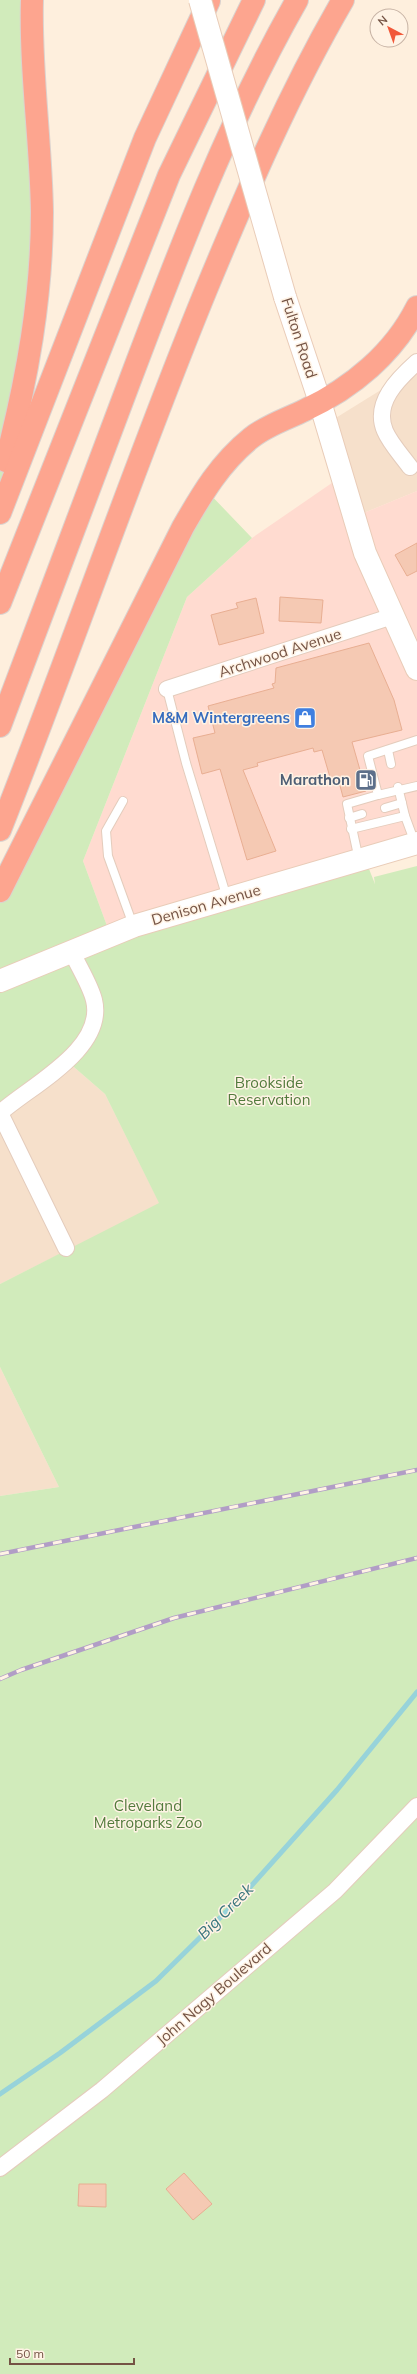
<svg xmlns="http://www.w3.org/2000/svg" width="417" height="2374" viewBox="0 0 417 2374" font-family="Mulish,sans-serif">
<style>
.residential{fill:#f6e0cb}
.commercial{fill:#ffdbd0}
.green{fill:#d1ebbb}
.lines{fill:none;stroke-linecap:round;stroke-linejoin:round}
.stream{stroke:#97d3da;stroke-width:5}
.building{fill:#f5c9b3;stroke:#e8ae92}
.lane-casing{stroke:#e4ccbc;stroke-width:10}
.street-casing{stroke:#e4ccbc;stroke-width:18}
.secondary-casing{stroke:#e9ccb8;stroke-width:24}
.highway-casing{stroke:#dbd2ce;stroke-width:24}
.lane{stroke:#fff;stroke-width:8}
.street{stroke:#fff;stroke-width:16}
.secondary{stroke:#fff;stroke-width:22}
.highway{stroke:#fda58f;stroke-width:22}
.rail-casing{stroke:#b19dc6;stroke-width:4.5}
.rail{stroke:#fff3e5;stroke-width:3;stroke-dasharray:9;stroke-linecap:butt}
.secondary-bridge-casing{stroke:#e9ccb8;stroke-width:24;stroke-linecap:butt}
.secondary-bridge{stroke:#fff;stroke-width:22}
.labels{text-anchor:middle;stroke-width:3;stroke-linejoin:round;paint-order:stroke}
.street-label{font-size:15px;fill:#745344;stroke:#fff3e5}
.shop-label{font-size:15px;font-weight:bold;fill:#366cbe;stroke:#fff3e5;text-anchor:end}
.service-label{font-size:15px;font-weight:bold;fill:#4e5e75;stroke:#fff3e5;text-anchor:end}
.park-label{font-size:15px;fill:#527b3c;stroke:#fff3e5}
.water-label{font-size:16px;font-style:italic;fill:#38747c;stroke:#fff3e5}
</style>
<rect width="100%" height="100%" fill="#feefdd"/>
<g class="residential">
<polygon points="417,362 417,491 354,517 326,424 397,380"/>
<polygon points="67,1061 105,1094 160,1204 0,1284 0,1113"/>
<polygon points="0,1367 59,1487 0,1496"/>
</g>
<polygon class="commercial" points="342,476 354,517 417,491 417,843 110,934 83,861 187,597 252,538"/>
<g class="green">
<polygon points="0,0 32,0 42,212 21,403 0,484"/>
<polygon points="205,489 252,538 187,597 83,861 110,934 365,859 375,884 374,877 417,866 417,2374 0,2374 0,1496 59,1487 0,1367 0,1284 159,1203 105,1094 67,1061 0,1113 0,891"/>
</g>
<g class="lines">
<polyline class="stream" points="0,2094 60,2053 156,1981 244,1894 337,1790 417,1692"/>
</g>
<g class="building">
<polygon points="417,543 417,571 407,576 395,555"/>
<polygon points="280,597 323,600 321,623 279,621"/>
<polygon points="256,598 264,633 219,645 211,615 238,608 236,603"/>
<polygon points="369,643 394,700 402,730 352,742 366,791 343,797 339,782 332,784 322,750 314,752 313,748 257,763 258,766 243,770 276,851 247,860 220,769 202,774 193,738 215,733 208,706 274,688 272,684 275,683 276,668"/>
<polygon points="184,2173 212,2204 193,2220 166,2189"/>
<polygon points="79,2184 106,2184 106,2207 78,2206"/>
</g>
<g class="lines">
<g class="lane-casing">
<g id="lane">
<polyline points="167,689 186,763 227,898"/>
<polyline points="388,750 391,764"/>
<polyline points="378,795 417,786"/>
<polyline points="123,801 106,831 108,856 133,925"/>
<polyline points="385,808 402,803"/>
<polyline points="405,816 415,843"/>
<polyline points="349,818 362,814"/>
<polyline points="351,829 405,816 398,787"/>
<polyline points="359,860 347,804 378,795 368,756 417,740"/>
</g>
</g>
<g class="street-casing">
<g id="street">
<path d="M410 467C402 456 390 443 385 431 373 403 398 379 417 362"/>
<polyline points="167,689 393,616"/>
<path d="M0 1113C30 1086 106 1049 94 1000 90 984 78 966 71 950"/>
<polyline points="0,1113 66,1248"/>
<polyline points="0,2168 102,2090 335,1891 417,1806"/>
</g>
</g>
<g class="secondary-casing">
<g id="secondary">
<polyline points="285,297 320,402 365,553 417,669"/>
<polyline points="0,981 134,926 417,843"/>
</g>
</g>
<g class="highway-casing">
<g id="highway">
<path d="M6 461C27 379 42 297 42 212 41 142 30 71 32 0"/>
<polyline points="0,513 145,138 209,1"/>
<polyline points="0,603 169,175 254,0"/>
<path d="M0 726C43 612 86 497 129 383 178 253 228 121 297 0"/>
<path d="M0 830C71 651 133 468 206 290 247 191 289 93 343 0"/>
<path d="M0 891 183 527C202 494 220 463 251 438 267 425 287 419 305 410 352 388 394 353 417 307"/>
</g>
</g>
<use href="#lane" class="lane"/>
<use href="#street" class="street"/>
<use href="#secondary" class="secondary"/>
<use href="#highway" class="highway"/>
<g class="rail-casing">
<g id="rail">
<polyline points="0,1554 417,1470"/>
<polyline points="0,1679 21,1670 174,1618 417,1558"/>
</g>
</g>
<use href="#rail" class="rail"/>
<g class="secondary-bridge-casing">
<polyline id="secondary-bridge" points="200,0 285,297"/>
</g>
<use href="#secondary-bridge" class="secondary-bridge"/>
</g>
<defs>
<g id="shop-square" transform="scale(1.15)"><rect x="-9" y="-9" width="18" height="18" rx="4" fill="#3f7fe0" stroke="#fff3e5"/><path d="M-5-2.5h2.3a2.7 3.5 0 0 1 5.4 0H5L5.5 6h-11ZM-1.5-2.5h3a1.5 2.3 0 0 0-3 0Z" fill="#fff"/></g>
<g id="fuel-square" transform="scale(1.15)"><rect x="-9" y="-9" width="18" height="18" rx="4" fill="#5c6f8a" stroke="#fff3e5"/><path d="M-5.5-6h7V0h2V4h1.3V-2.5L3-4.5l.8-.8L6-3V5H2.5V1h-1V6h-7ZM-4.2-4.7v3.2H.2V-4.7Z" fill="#fff"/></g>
</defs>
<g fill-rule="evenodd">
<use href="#shop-square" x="305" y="718"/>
<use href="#fuel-square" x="366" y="780"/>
</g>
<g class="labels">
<g class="street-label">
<text transform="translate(299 338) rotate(72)" y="5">Fulton Road</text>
<text transform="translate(280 653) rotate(-18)" y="5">Archwood Avenue</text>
<text transform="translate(206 905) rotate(-16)" y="5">Denison Avenue</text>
<text transform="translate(214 1994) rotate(-41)" y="5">John Nagy Boulevard</text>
</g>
<g class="shop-label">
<text x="290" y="723">M&amp;M Wintergreens</text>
</g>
<g class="service-label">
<text x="350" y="785">Marathon</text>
</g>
<g class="park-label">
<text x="269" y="1088">Brookside<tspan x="269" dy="17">Reservation</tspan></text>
<text x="148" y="1811">Cleveland<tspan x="148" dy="17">Metroparks Zoo</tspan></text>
</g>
<g class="water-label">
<text transform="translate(225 1911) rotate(-45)" y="6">Big Creek</text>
</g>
</g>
<g transform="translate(389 28) rotate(319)"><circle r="19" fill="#fff3e5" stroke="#c7b3a5"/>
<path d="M0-3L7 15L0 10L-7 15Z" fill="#f15839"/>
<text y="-6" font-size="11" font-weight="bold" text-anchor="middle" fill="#745344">N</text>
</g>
<path d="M10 2358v6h124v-6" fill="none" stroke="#745344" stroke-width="2"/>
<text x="16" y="2358" font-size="12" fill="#745344" stroke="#fff3e5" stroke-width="3" paint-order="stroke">50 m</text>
</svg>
